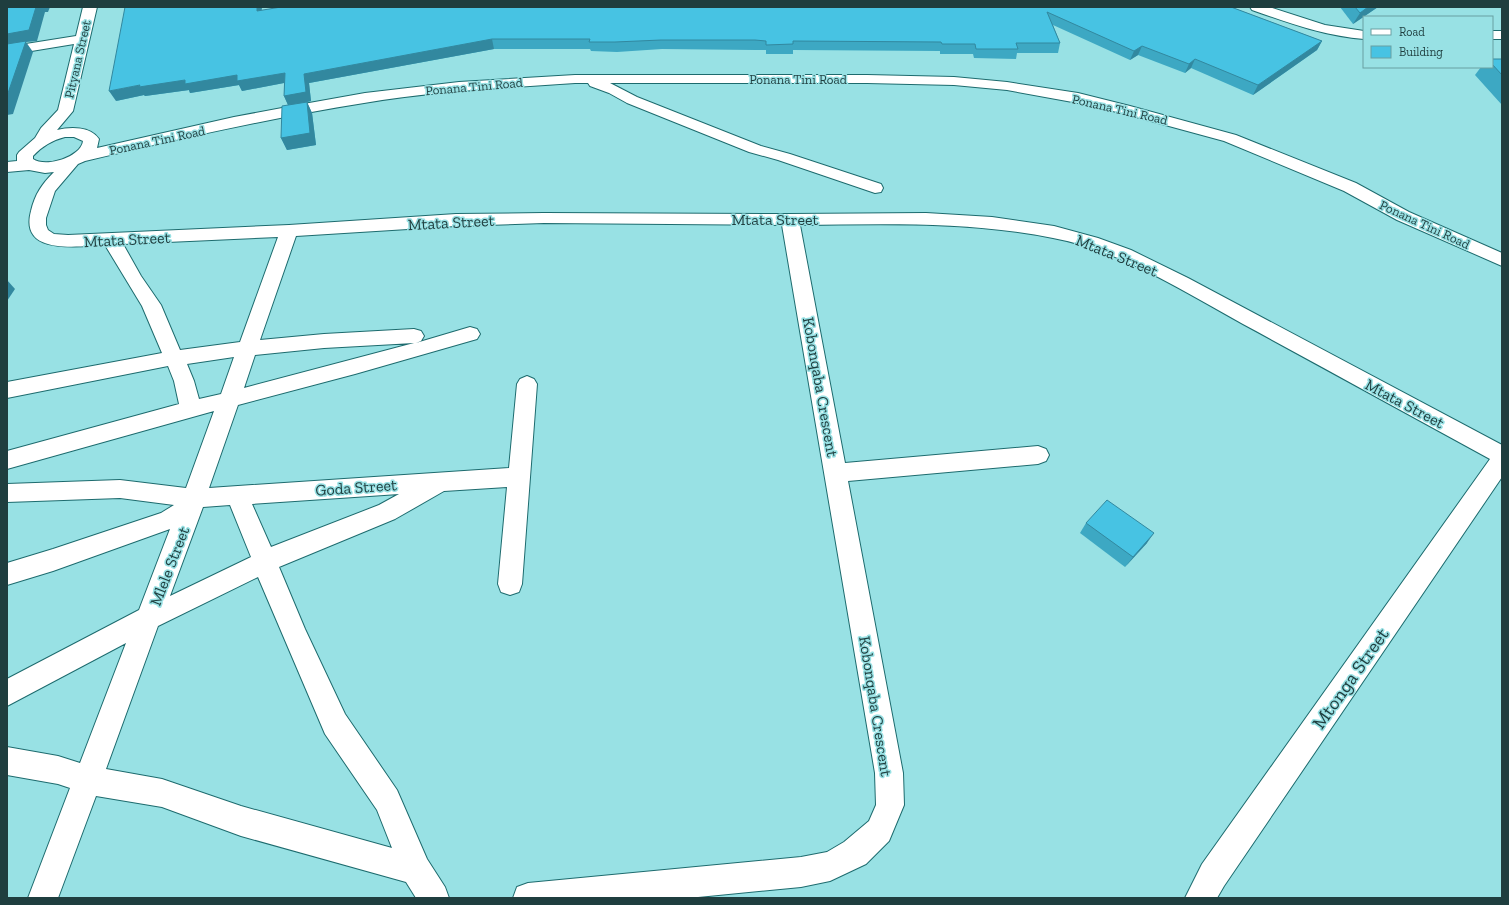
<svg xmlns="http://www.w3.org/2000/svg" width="1509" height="905" viewBox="0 0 1509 905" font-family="'Zilla Slab',serif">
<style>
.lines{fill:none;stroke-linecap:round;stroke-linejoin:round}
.minor-casing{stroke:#1d6b6e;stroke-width:2}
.minor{fill:#fff;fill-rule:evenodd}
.wall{fill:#3da8c3}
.shaded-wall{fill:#32889f}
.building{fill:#47c3e3;stroke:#32889f}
.labels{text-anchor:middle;stroke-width:3;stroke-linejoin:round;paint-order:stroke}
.far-street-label{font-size:13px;fill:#1f3e3f;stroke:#98e1e4}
.street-label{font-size:16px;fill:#1f3e3f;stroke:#98e1e4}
.near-street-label{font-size:19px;fill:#1f3e3f;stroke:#98e1e4}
</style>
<rect width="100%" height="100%" fill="#98e1e4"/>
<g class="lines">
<g class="minor-casing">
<g id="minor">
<path d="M83 7H97L73 111 57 130C70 127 90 126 99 139L97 148 234 117 298 105 365 93 459 82 575 75H867L954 77 1007 82 1078 93 1130 106 1236 135 1356 183 1409 212 1502 253V266L1397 220 1344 191 1224 141 1121 113 1078 103 1007 90 954 85 867 83H610L637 97 761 146 790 154 881 184 883 188 881 192 875 193 778 160 749 152 627 103 609 93 590 86 588 83H575C504 88 434 91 364 103 270 118 178 139 85 161L78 164 55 191 46 218V225L48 230 54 234 68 235 289 225 456 214 544 213 790 214 926 213 992 217 1054 226 1098 238 1131 250 1188 278 1502 445V477L1224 886 1217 898H1185L1202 864 1490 459C1408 414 1326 369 1243 324 1183 291 1122 251 1053 238 969 221 885 224 800 225L845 463 1038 446 1046 449 1049 455 1046 461 1038 464 848 481 903 773 904 805 889 841 866 864 830 881 801 887 688 898H513L517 887 528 883 801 857 827 852 844 842 869 821 876 805 875 773 782 225 544 223 456 226 296 236 260 340 324 334 414 329 421 331 424 336 421 341 416 343 470 327 477 329 480 334 477 339 355 374 238 405 209 488 509 468 517 384 520 379 527 376 534 379 537 384 522 584 519 592 510 595 501 592 498 584 507 487 444 491 395 519 279 567 305 629 345 714 397 790 427 859 445 887 449 898H416L406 882 241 836 162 807 96 796 58 898H28L70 788 58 784 7 775V747L58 756 80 763 126 643 7 706V679L139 610 170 529 53 571 7 585V563L53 549 161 513 174 505 120 498 7 502V484L120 480 186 488 214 411 7 469V451L179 404 174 381 168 366 7 398V382L162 353 142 306 105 245C78 246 19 256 31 211 35 194 42 184 54 172L45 173 29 170 7 172V162L17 161V155L19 152 35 138 41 128 58 110 74 44 7 55V47L76 36ZM65 137H74L83 141C81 157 46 168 33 159V156C42 146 53 140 65 137ZM278 237 240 342 180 350 161 305 141 276 123 244ZM414 343 244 388 255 355 324 348ZM234 357 221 394 199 399 194 381 187 364ZM399 494 379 505 271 547 252 504ZM230 505 251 557 170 596 203 507ZM258 577 325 734 377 810 392 848 241 806 162 779 106 769 158 626Z"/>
<path d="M1250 7H1269L1325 25 1364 31V39C1325 36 1289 23 1252 10Z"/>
<rect x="1492" y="31" width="10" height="8"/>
</g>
</g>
<use href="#minor" class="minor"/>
</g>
<g class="wall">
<polygon points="1231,7 1322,41 1317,50 1253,95 1191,68 1185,73 1138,55 1130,60 1053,25 1060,43 1058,53 1017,53 1016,59 974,58 973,54 940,54 940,51 793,50 793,54 766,54 766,50 755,50 662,49 617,52 591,51 590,49 494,49 309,83 311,101 307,102 312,113 316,145 287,150 281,138 288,105 284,96 284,83 242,91 239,85 190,93 189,90 145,96 144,95 116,101 261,10"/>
<polygon points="1340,7 1378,7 1353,24"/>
<polygon points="1492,59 1502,59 1502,105 1475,75 1481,67 1492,67"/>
<polygon points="1086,523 1147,543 1125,567 1080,533"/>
</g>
<g class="shaded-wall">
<polygon points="36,7 50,7 48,12 45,12 37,41 26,42 33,52 13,114 7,115 7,34"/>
<polygon points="257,7 262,7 261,20 257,11"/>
<polygon points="1368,7 1378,7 1353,24 1360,13"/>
<polygon points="492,39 494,49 309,83 311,101 307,102 312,113 316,145 287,150 281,138 288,105 284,96 304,74"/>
<polygon points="1322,41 1317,50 1253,95 1258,85"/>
<polygon points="1142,46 1138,55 1130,60 1134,51"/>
<polygon points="1195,59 1191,68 1185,73 1189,64"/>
<polygon points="285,73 289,82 242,91 239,85 190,93 189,90 145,96 144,95 116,101 109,91 140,85 237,75"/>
<polygon points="7,280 15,289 7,301"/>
<polygon points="1154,533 1147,543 1125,567 1133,557"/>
</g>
<g class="building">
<polygon points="7,7 36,7 29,30 7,34"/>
<polygon points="125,7 257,7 257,11 281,7 1231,7 1322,41 1258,85 1195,59 1189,64 1142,46 1134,51 1047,12 1060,43 1016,43 1018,49 976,49 975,44 942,44 941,42 793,41 793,44 766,45 766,41 755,40 661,40 615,42 589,42 590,39 492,39 304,74 306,92 284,96 285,73 237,81 237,75 185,84 185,80 139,87 140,85 109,91"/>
<polygon points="1355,7 1368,7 1360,13"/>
<polygon points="26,41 7,96 7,44"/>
<polygon points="1492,59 1502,59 1502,75 1492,64"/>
<polygon points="307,102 310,133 281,138 282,106"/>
<polygon points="1107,500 1154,533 1133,557 1086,523"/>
</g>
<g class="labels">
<g class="far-street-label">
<text transform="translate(77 59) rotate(-77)" y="5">Pityana Street</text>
<text x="798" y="84">Ponana Tini Road</text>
<text transform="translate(474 86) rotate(-5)" y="5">Ponana Tini Road</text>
<text transform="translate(1120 109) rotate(13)" y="5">Ponana Tini Road</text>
<text transform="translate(157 140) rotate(-12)" y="5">Ponana Tini Road</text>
<text transform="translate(1425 224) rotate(25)" y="5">Ponana Tini Road</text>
</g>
<g class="street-label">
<text x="775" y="225">Mtata Street</text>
<text transform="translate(451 222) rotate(-3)" y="6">Mtata Street</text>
<text transform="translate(127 239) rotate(-3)" y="6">Mtata Street</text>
<text transform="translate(1117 255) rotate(22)" y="6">Mtata Street</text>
<text transform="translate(821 387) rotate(80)" y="6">Kobonqaba Crescent</text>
<text transform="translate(1405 403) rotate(28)" y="6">Mtata Street</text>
<text transform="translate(356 487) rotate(-4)" y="6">Goda Street</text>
<text transform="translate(169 566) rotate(-69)" y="6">Mlele Street</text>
<text transform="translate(876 706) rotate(81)" y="6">Kobonqaba Crescent</text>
</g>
<g class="near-street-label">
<text transform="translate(1350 678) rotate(-55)" y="7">Mtonga Street</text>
</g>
</g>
<rect width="1509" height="905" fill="none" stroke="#1f3e3f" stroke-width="16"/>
<rect x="1363" y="16" width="130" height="52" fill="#98e1e4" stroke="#68a0a2"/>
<rect x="1371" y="29" width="20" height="6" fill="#ffffff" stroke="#68a0a2"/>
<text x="1399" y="36" font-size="12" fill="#1f3e3f">Road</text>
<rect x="1371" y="46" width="20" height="12" fill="#47c3e3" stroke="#68a0a2"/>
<text x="1399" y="56" font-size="12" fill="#1f3e3f">Building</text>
</svg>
